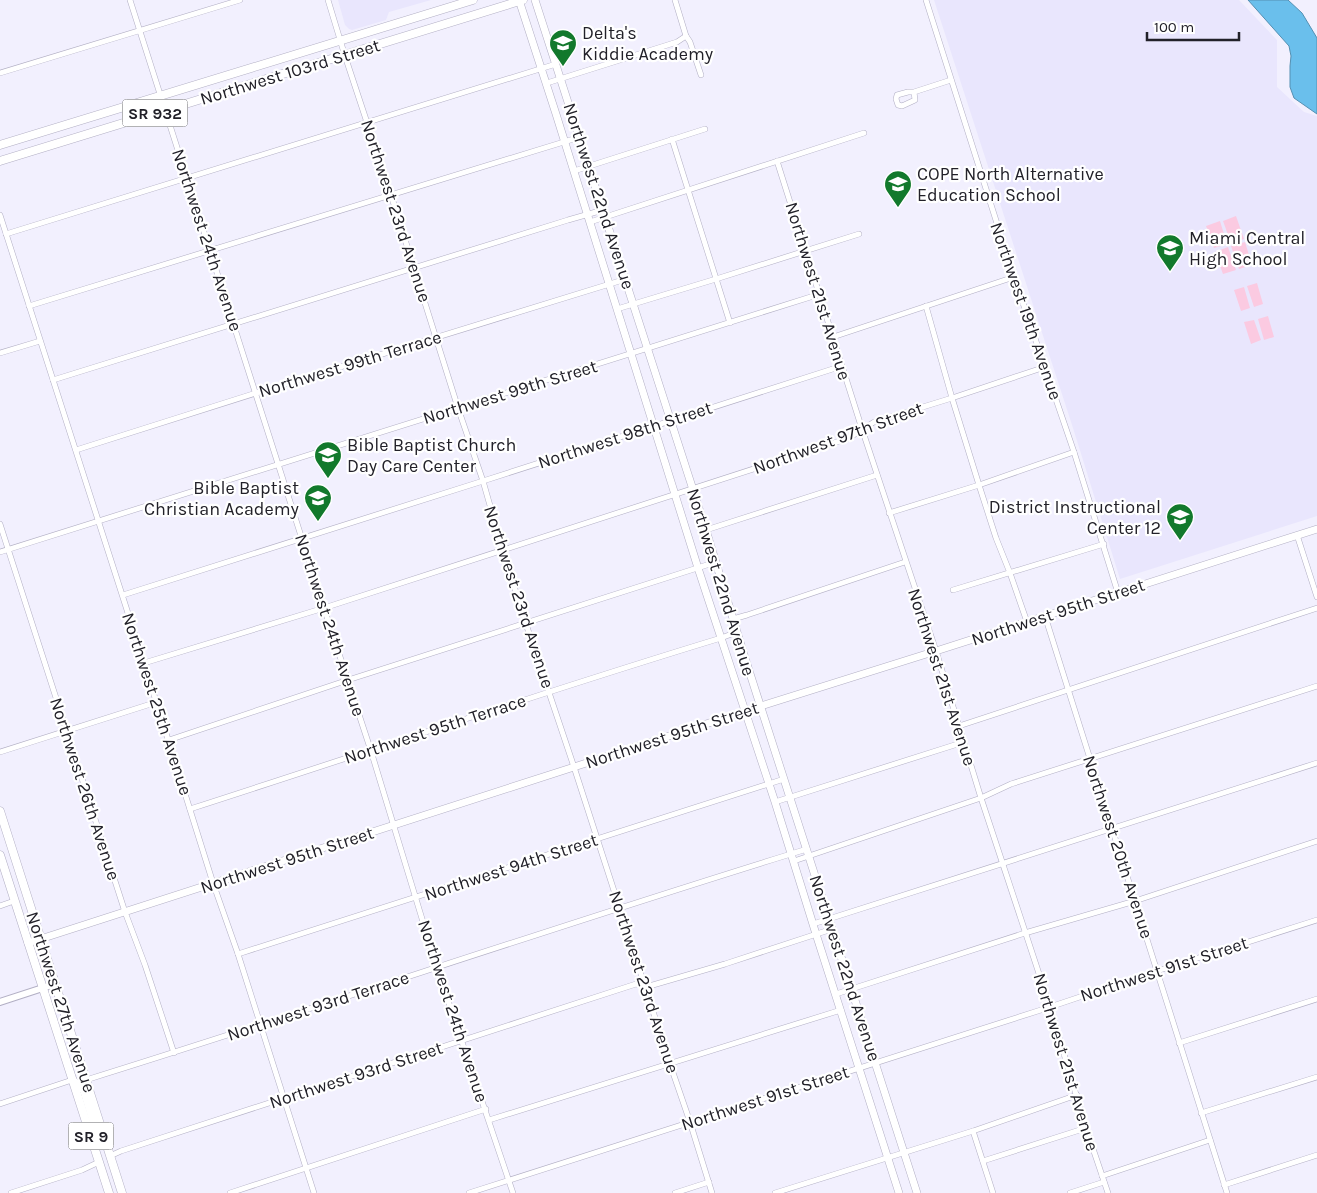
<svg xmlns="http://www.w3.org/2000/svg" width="1317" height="1193" viewBox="0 0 1317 1193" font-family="Karla,sans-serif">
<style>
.built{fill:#e9e6fd}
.green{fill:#fbcae1}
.water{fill:#6abfec;stroke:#5490b2}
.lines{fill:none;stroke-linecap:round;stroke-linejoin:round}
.minor-casing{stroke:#b2afc4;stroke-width:6}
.tertiary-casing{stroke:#b2afc4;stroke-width:8}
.secondary-casing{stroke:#b2afc4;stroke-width:8}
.primary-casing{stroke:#b2afc4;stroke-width:9}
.minor{stroke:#fff;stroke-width:5}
.tertiary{stroke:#fff;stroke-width:6}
.secondary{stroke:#fff;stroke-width:7}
.primary{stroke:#fff;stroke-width:8}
.labels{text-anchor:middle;stroke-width:4.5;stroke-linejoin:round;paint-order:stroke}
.shield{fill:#fff;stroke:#646469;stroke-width:1}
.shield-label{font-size:16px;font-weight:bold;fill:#222129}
.poi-label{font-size:18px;fill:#222129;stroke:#fff;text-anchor:start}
.street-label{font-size:18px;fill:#222129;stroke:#fff}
</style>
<rect width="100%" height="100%" fill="#f2f0fe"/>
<g class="built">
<polygon points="338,0 431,0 389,12 386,20 352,30 349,29 345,25"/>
<polygon points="934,0 1239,0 1277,40 1277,87 1304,112 1317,116 1317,516 1120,579 1073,428"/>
</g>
<g class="green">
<polygon points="1236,216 1244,239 1231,243 1223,221"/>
<polygon points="1220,221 1227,244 1214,248 1206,226"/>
<polygon points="1245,242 1252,265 1239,269 1231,246"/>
<polygon points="1228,247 1236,270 1223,274 1215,252"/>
<polygon points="1257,283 1263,304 1254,307 1247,286"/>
<polygon points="1244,287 1250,308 1241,311 1234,290"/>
<polygon points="1268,316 1274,337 1264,340 1258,319"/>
<polygon points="1254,320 1261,340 1251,344 1244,322"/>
</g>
<polygon class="water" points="1248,0 1288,0 1302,13 1317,38 1317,114 1294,98 1290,87 1290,66 1291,56 1289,46"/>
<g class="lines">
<g class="minor-casing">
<g id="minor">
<polyline points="130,0 324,608 371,751 437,968 513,1193"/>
<polyline points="328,0 345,56 391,195 458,408 483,481 503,551 526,624 574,767 670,1064 690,1122 712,1193"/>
<polyline points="675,0 686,36 690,42 701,75"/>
<polyline points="926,0 1014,277 1074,452 1118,593"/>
<polyline points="0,73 240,0"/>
<polyline points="547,83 677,42 686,36"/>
<polyline points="914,92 915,100 902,106 898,105 896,99 897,95 908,92 914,92 951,80"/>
<polyline points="672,139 730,323"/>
<polyline points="777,161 862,429 936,651 981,798 1050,1007 1086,1128 1108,1193"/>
<polyline points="574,171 705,129"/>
<polyline points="0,215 144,663 213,883 238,954 314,1193"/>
<polyline points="590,222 864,133"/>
<polyline points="6,234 556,64"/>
<polyline points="29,306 580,137"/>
<polyline points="926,306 952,398 979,485 996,538 1010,573 1027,622"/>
<polyline points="617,309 716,279 859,234"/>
<polyline points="833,337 1014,277"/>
<polyline points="0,353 40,341"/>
<polyline points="53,380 568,220 603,210"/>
<polyline points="76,450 256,393 626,279"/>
<polyline points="889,513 979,485 1074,452"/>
<polyline points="0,524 125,912 145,965 174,1053"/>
<polyline points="706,530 877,475"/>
<polyline points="1297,535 1317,597"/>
<polyline points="0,552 820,294"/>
<polyline points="953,590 1104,544"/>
<polyline points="123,595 483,481 842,366"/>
<polyline points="1045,616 1227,1193"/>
<polyline points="733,619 747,615 905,562"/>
<polyline points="144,663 324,608 849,438 874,422 952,398 1045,367"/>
<polyline points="959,726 1317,608"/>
<polyline points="169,740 348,680 716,562"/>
<polyline points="0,752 157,702"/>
<polyline points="775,802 964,742"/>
<path d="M190 809C367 752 543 692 721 638L737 632"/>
<polyline points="794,861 981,798 1011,784 1317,686"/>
<polyline points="0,906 14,901"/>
<polyline points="813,924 1317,763"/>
<polyline points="238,954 784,779"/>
<polyline points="836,994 1025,933 1135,901 1317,841"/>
<polyline points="1179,1043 1317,999"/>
<path d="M86 1080C327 1005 566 923 807 849"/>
<polyline points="0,1104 72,1080"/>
<polyline points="1201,1113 1317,1077"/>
<polyline points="489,1120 841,1010"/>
<polyline points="973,1131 993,1193"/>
<polyline points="110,1156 121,1151 636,984 646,987 725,964 832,929"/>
<polyline points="983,1161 1086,1128"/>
<polyline points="1102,1176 1210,1140"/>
<polyline points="1224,1185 1317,1155"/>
<polyline points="11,1193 82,1170 99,1162"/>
<polyline points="230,1193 486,1109"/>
<polyline points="469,1193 1044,1009 1157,971 1317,920"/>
<polyline points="675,1193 709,1182"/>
<polyline points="775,1193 973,1131 1077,1095"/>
<polyline points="1070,1193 1104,1182"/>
</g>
</g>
<g class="tertiary-casing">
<polyline id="tertiary" points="0,1002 55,984"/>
</g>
<g class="secondary-casing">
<g id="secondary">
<polyline points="519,0 556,114 698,568 775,802 816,934 899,1193"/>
<polyline points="535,0 706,530 745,658 917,1193"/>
<polyline points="28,943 574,767 761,706 936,651 1317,529"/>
</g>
</g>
<g class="primary-casing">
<g id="primary">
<polyline points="0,145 473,0"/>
<polyline points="0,161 523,0"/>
<polyline points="0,811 122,1193"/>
<polyline points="0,855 109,1193"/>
<polyline points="72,1080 84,1090 95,1126"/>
</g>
</g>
<use href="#minor" class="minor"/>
<use href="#tertiary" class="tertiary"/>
<use href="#secondary" class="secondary"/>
<use href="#primary" class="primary"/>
</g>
<defs>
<g id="school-pin" transform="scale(1.4375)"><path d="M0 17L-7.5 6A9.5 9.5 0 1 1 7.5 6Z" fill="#12792c" stroke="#fff"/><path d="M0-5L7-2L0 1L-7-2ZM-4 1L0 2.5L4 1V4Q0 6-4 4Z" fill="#fff"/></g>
</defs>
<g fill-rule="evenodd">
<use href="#school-pin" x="563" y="43"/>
<use href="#school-pin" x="898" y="184"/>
<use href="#school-pin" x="1170" y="248"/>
<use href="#school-pin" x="328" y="455"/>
<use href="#school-pin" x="318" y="498"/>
<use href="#school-pin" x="1180" y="517"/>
</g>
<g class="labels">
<g class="shield">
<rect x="122.5" y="99.5" width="65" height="27" rx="4"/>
<rect x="68.5" y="1122.5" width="45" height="27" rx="4"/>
</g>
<g class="shield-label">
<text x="155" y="119">SR 932</text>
<text x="91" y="1142">SR 9</text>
</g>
<g class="poi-label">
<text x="582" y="39">Delta's<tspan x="582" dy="21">Kiddie Academy</tspan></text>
<text x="917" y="180">COPE North Alternative<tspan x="917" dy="21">Education School</tspan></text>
<text x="1189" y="244">Miami Central<tspan x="1189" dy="21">High School</tspan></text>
<text x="347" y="451">Bible Baptist Church<tspan x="347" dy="21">Day Care Center</tspan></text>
<text x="299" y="494" text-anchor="end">Bible Baptist<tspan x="299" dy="21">Christian Academy</tspan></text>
<text x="1161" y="513" text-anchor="end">District Instructional<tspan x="1161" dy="21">Center 12</tspan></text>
</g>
<g class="street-label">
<text transform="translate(290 72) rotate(-17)" y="6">Northwest 103rd Street</text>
<text transform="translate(599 196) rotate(72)" y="6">Northwest 22nd Avenue</text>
<text transform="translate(396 211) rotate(72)" y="6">Northwest 23rd Avenue</text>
<text transform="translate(207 240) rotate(72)" y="6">Northwest 24th Avenue</text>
<text transform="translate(818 291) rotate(73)" y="6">Northwest 21st Avenue</text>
<text transform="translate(1026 311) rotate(71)" y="6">Northwest 19th Avenue</text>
<text transform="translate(350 364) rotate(-17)" y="6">Northwest 99th Terrace</text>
<text transform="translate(510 392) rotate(-17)" y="6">Northwest 99th Street</text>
<text transform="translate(625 435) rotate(-18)" y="6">Northwest 98th Street</text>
<text transform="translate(838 438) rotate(-20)" y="6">Northwest 97th Street</text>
<text transform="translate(721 582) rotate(73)" y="6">Northwest 22nd Avenue</text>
<text transform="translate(519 597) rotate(72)" y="6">Northwest 23rd Avenue</text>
<text transform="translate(1058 612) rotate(-18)" y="6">Northwest 95th Street</text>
<text transform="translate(330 625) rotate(72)" y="6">Northwest 24th Avenue</text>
<text transform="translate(942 677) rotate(72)" y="6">Northwest 21st Avenue</text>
<text transform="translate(157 704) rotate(72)" y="6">Northwest 25th Avenue</text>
<text transform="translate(435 729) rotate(-18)" y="6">Northwest 95th Terrace</text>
<text transform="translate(672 735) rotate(-18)" y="6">Northwest 95th Street</text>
<text transform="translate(85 789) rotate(72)" y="6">Northwest 26th Avenue</text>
<text transform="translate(1118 847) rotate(72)" y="6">Northwest 20th Avenue</text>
<text transform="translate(287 860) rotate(-18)" y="6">Northwest 95th Street</text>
<text transform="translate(511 867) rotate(-18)" y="6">Northwest 94th Street</text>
<text transform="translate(845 968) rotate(72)" y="6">Northwest 22nd Avenue</text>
<text transform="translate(1164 969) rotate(-18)" y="6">Northwest 91st Street</text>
<text transform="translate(644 982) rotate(72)" y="6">Northwest 23rd Avenue</text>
<text transform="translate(61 1002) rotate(72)" y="6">Northwest 27th Avenue</text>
<text transform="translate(318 1006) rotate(-18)" y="6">Northwest 93rd Terrace</text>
<text transform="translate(453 1011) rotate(72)" y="6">Northwest 24th Avenue</text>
<text transform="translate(1066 1062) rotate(73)" y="6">Northwest 21st Avenue</text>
<text transform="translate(356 1075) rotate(-18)" y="6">Northwest 93rd Street</text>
<text transform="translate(765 1098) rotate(-18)" y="6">Northwest 91st Street</text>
</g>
</g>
<path d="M1147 32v8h92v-8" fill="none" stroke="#222129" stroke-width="2.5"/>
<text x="1154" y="32" font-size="15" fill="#222129" stroke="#ffffff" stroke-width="4" paint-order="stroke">100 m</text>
</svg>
